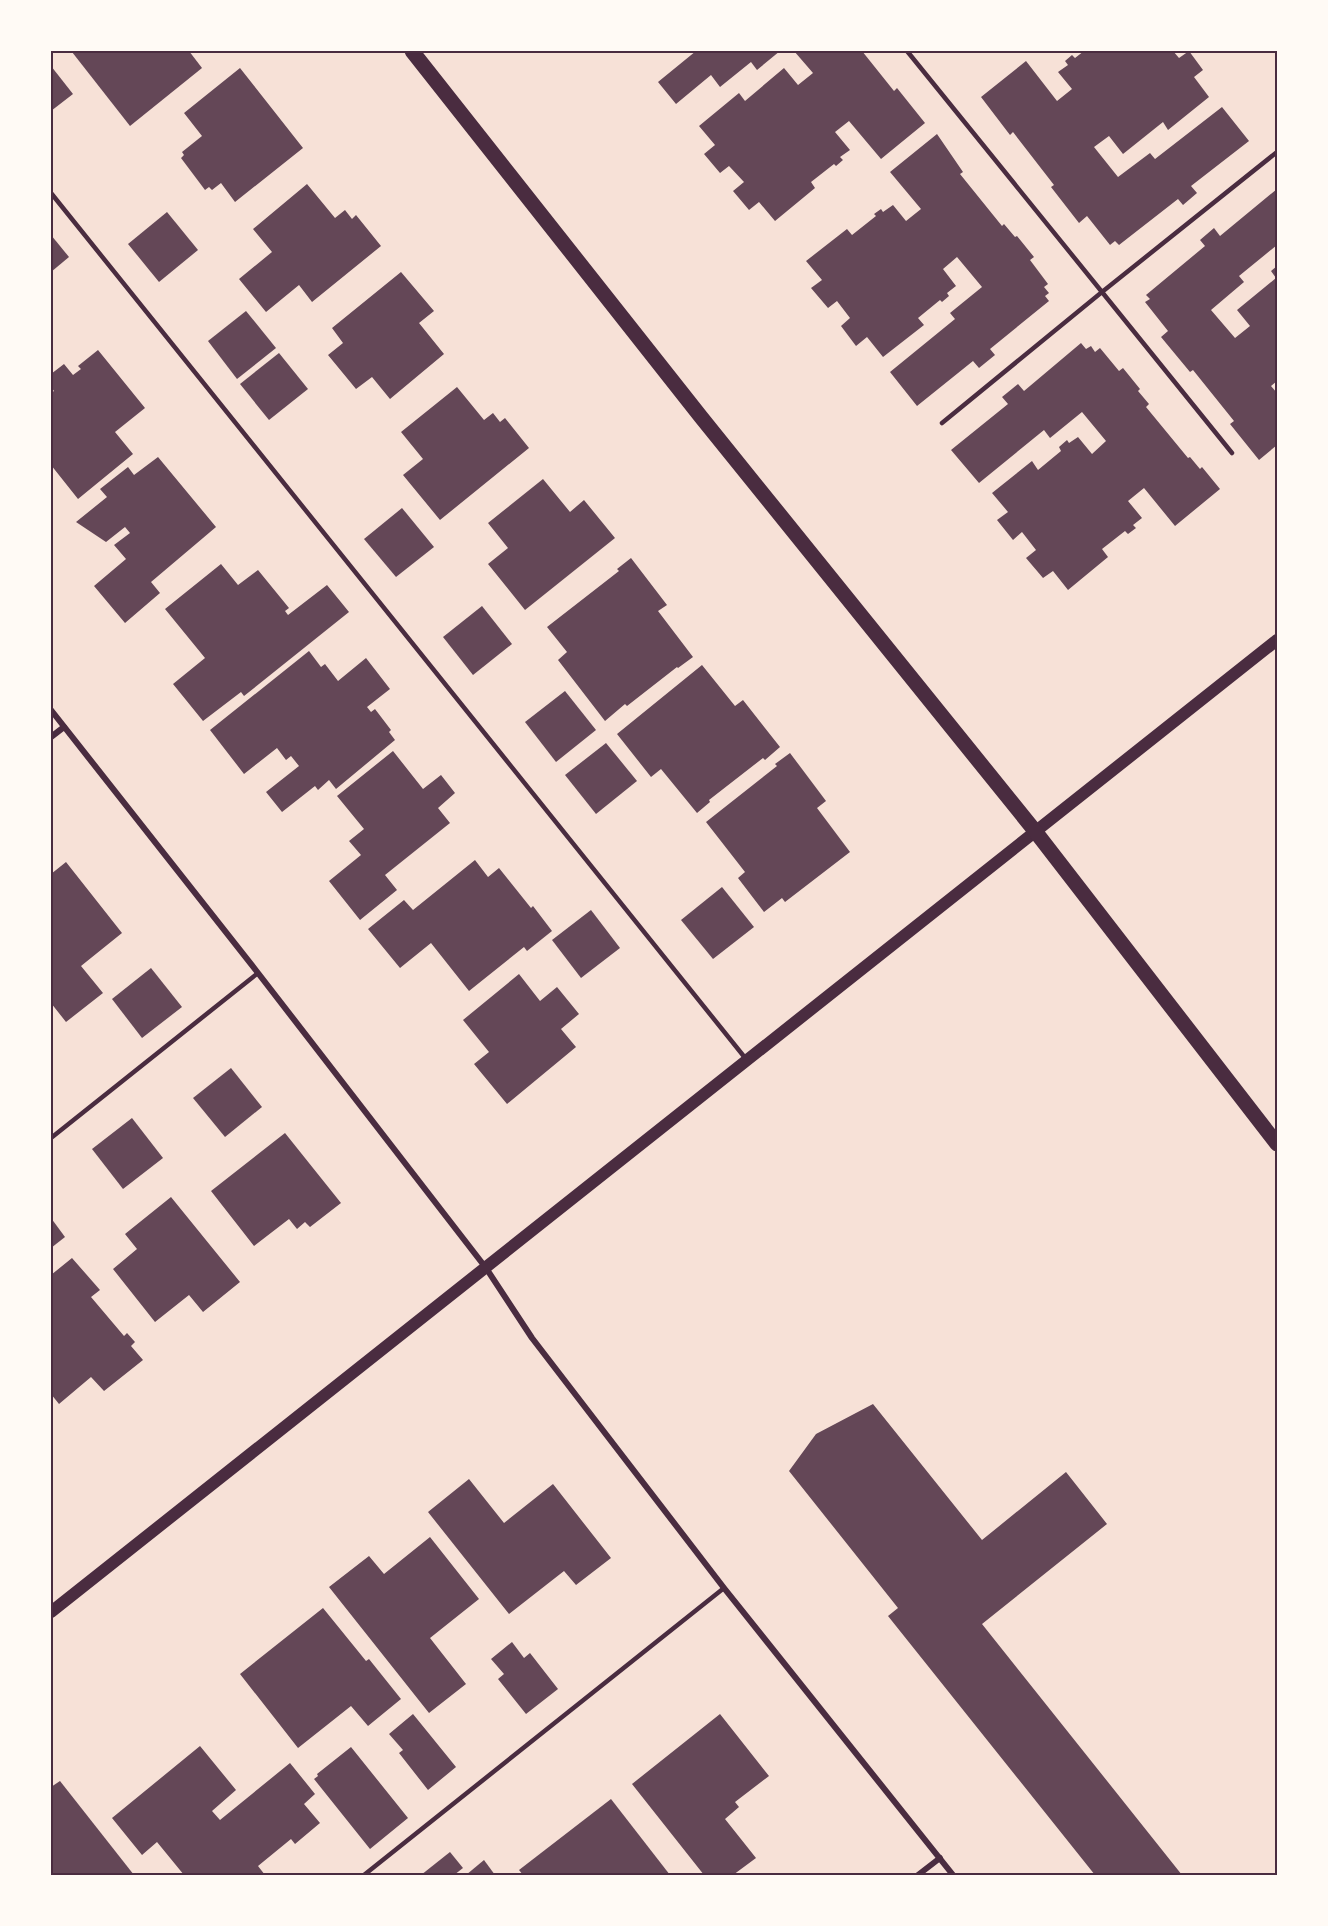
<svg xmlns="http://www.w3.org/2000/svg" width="1328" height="1926" viewBox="0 0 1328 1926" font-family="Raleway,sans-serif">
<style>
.building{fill:#644757}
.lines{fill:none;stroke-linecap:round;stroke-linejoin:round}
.service{stroke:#4a2c40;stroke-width:4.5}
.minor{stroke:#4a2c40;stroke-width:6}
.secondary{stroke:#4a2c40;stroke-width:12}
.primary{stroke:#4a2c40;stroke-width:15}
.neatline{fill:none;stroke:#4a2c40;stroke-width:2}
</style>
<rect width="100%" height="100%" fill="#f7e1d7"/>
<g class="building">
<polygon points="73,51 189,51 202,68 130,126 72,52"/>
<polygon points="696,51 780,51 757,70 751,62 720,87 711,75 676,104 658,82"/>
<polygon points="794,51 862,51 894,91 897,88 925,123 881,159 849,121 835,132 850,150 840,157 843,160 836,166 834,164 811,182 815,188 775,221 759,202 749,210 733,191 744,182 729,166 720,173 704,154 715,145 699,126 739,93 745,101 784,68 798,85 813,73"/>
<polygon points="1084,51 1173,51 1179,58 1189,51 1203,70 1194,77 1209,97 1168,130 1163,122 1123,154 1109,136 1094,147 1118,177 1150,153 1155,159 1222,107 1249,141 1191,186 1197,193 1183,205 1178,199 1119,245 1115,241 1110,245 1087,216 1079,223 1051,187 1054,185 1013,132 1010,135 981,97 1026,61 1057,101 1072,89 1058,72 1068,65 1065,61 1072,55 1075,58"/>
<polygon points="51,66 73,94 51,111"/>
<polygon points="240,68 303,148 235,202 221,183 212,190 209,187 205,190 181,158 184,155 182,152 202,136 184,113"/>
<polygon points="937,134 963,172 960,174 1002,226 1004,224 1015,237 1017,236 1034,257 1030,260 1048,284 1044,287 1049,293 1045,296 1049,301 990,349 995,355 979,368 973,361 917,406 890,372 955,319 950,313 982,287 957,257 943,269 956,286 947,293 949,296 942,302 940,300 918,318 924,325 883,357 867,337 856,346 841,326 850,318 837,301 828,308 811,288 822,280 806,261 847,229 852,235 876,216 874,214 881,209 883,212 893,205 906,221 921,209 890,172"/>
<polygon points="307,184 335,218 345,210 352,219 356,215 381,246 312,302 299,285 266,312 239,279 272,252 253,229"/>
<polygon points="1277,189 1277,245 1239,276 1244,282 1211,310 1235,338 1250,326 1237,310 1276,278 1271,271 1277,266 1277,381 1271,386 1277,393 1277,445 1259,460 1230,424 1234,421 1193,370 1190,372 1161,337 1168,331 1145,302 1150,299 1146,295 1205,246 1200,240 1214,228 1220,236"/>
<polygon points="167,212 198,250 159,282 128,244"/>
<polygon points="51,235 69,257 51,272"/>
<polygon points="401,272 434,311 419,323 444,354 390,399 372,377 356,389 328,355 343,343 332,328"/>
<polygon points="246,311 276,348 237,379 208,341"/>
<polygon points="1081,343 1086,349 1091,346 1095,352 1100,348 1119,371 1123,368 1140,389 1138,391 1149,404 1146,407 1188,458 1190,457 1200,469 1202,467 1220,489 1175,526 1144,488 1128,501 1142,518 1133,525 1136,528 1128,534 1125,531 1102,549 1108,557 1068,590 1053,571 1043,578 1026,558 1036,550 1022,532 1013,540 997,520 1008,512 992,493 1032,461 1038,470 1061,451 1059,447 1067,440 1069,443 1078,437 1092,454 1106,441 1082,412 1050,438 1044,430 979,483 951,450 1008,404 1002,397 1018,384 1024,391"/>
<polygon points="98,350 145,408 115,432 133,454 78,499 51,465 51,393 54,391 51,387 51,374 64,364 73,375 81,369 78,366"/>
<polygon points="279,353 308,389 269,420 240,384"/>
<polygon points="457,387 484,420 493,413 500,422 505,418 529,448 440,520 403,475 423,459 401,432"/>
<polygon points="158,457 216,527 151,582 160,593 125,623 94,586 126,559 114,545 130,533 125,527 106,542 76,522 107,497 100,489 128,467 134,475"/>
<polygon points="543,479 570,512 584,500 615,538 525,610 488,564 508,548 488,523"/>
<polygon points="402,508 434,547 396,577 364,539"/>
<polygon points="631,558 667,605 658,611 693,657 678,668 677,667 627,706 625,704 605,721 558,660 567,652 547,627 619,571 617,569"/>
<polygon points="221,564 238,585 258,570 289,608 285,611 288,615 327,585 349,612 244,696 241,692 203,721 173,684 205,658 165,609"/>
<polygon points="482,606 512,644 473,675 443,637"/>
<polygon points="309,651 321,667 325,664 338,681 366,658 390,689 367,707 371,712 375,709 391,730 389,732 395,740 336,789 329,780 318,790 315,786 282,812 266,792 299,766 291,756 286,760 277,748 244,774 210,730"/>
<polygon points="702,665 735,706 743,700 780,747 765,760 763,758 709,800 710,802 697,813 661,769 651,777 617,734"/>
<polygon points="565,691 596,730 556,762 525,722"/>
<polygon points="606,743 637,781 596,814 565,775"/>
<polygon points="393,751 423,789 441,775 455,793 438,808 450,823 385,875 397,890 360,920 329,881 361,855 349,841 364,829 337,796"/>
<polygon points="790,753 826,801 817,808 850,852 785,902 782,898 764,912 738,878 745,872 706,822 777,766 775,764"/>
<polygon points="475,860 488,877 499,868 531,908 533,906 552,931 527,951 524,947 469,991 431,943 400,968 368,929 404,900 413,910"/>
<polygon points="66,862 122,933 81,966 103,993 66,1022 51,1003 51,874"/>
<polygon points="722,887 754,927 713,959 681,920"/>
<polygon points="591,910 620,948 581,978 552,940"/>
<polygon points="151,968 182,1007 142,1038 112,999"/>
<polygon points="519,974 540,1001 557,987 579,1014 561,1029 576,1047 507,1104 474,1064 489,1052 463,1020"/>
<polygon points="231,1068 262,1107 225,1137 193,1098"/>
<polygon points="132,1118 163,1158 123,1189 92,1149"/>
<polygon points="285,1133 341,1203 310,1227 305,1222 297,1229 289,1219 254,1246 211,1191"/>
<polygon points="171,1197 240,1282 203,1312 189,1295 155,1322 113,1269 137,1249 125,1234"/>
<polygon points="51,1218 65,1237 51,1248"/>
<polygon points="72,1258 100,1290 91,1297 124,1336 127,1333 135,1342 131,1346 143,1360 104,1391 91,1377 59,1404 51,1394 51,1275"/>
<polygon points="873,1404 982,1540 1066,1472 1107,1524 982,1624 1182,1875 1095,1875 888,1616 898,1608 789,1471 816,1434"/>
<polygon points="469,1479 504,1523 553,1484 611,1558 576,1585 564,1571 509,1614 428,1512"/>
<polygon points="430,1537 479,1599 430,1638 466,1684 429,1713 329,1587 369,1556 384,1574"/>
<polygon points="323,1608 366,1661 369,1659 401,1699 368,1726 351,1706 298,1748 240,1674"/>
<polygon points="512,1642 524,1658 530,1653 558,1689 526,1714 498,1679 504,1674 491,1659"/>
<polygon points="413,1714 456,1767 428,1790 399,1753 403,1750 389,1734"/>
<polygon points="720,1714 769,1776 735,1802 739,1807 725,1819 756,1858 733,1875 704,1875 632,1784"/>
<polygon points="200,1746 236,1790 212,1811 220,1820 290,1763 315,1794 304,1804 320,1823 295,1844 291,1839 258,1866 265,1875 184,1875 157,1842 142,1855 112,1818"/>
<polygon points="351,1747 408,1818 370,1849 314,1779 318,1776 317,1774"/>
<polygon points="60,1781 134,1875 51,1875 51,1787"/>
<polygon points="611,1799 670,1875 523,1875 519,1870"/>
<polygon points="450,1852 463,1868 454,1875 421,1875"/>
<polygon points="484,1860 495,1875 466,1875"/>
</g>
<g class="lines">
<g class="service">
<polyline points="907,51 1102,292 1277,152"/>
<polyline points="51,193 746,1059"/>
<polyline points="942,423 1102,292 1232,453"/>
<polyline points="51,1138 258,973"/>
<polyline points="364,1875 724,1588"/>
</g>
<g class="minor">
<polyline points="51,710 258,973 486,1268 532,1338 724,1588 953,1875"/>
<polyline points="51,737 64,727"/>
<polyline points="918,1875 940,1858"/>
</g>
<polyline class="secondary" points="51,1612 1277,640"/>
<polyline class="primary" points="412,51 701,417 1035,831 1277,1144"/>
</g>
<rect width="1328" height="1926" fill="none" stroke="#fffaf5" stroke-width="105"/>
<rect x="52" y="52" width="1224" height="1822" class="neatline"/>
</svg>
